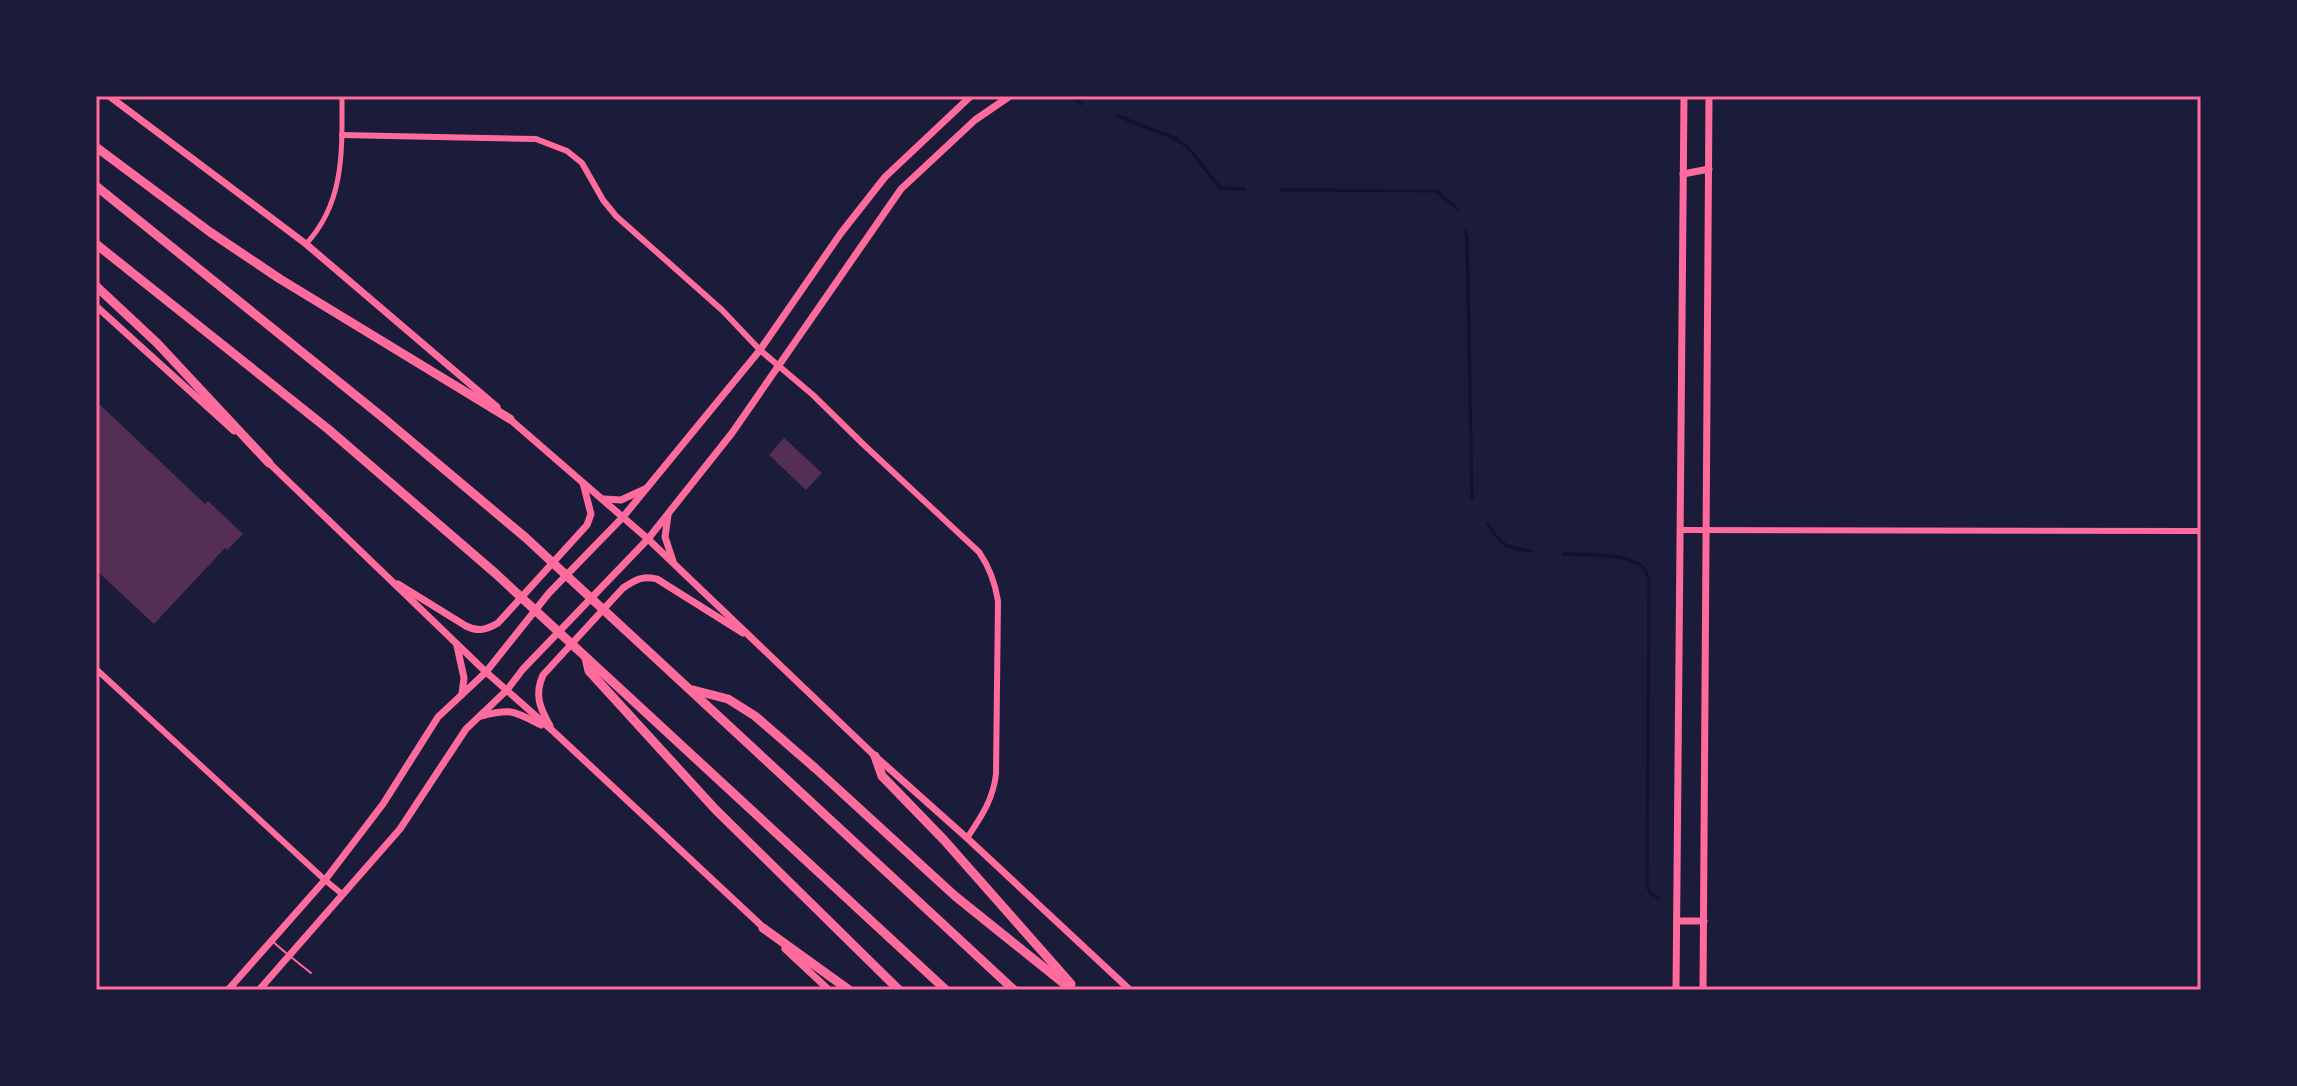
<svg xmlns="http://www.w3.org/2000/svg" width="2297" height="1086" viewBox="0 0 2297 1086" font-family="'Libre Baskerville',serif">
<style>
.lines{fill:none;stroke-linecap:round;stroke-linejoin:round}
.stream{stroke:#12122b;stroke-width:3}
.building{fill:#542f53}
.service{stroke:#ff6b9d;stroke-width:2}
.minor{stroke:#ff6b9d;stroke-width:5}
.tertiary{stroke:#ff6b9d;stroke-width:6}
.secondary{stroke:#ff6b9d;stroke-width:7}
.motorway{stroke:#ff6b9d;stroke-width:9}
.neatline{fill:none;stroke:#ff6b9d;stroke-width:3}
</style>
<rect width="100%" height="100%" fill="#1b1b3a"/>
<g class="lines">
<g class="stream">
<polyline points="1072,96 1081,104"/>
<polyline points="1118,116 1174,138 1188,147 1220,188 1245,189"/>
<polyline points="1281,190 1437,191 1457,209"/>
<polyline points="1465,231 1467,235 1472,498"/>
<path d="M1488 524C1501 546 1506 548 1531 551"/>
<path d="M1563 554C1583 555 1628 553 1643 567 1646 570 1647 575 1649 579L1647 885 1650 893 1659 898"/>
</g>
</g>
<g class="building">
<polygon points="96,401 205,504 208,501 243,534 227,550 225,548 154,624 96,570"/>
<polygon points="784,438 822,473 806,490 769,455"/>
</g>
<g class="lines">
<g class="service">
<polyline points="272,941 286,953"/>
<polyline points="291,957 311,973"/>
</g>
<path class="minor" d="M306 244C345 202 342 150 342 96"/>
<g class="tertiary">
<path d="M342 135 536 139 567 151 582 163 603 200 616 216 722 310 760 350 813 395 863 444 979 552C990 568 995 582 998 601L996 774C993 800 981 817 967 838"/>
<polyline points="1680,530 2201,531"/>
<polyline points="96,669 325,880 342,894"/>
</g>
<g class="secondary">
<polyline points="109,96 306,244 497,407"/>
<polyline points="1683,174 1709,169"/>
<polyline points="96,306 234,431"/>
<polyline points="506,416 648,539 875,756 967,838 1130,990"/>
<polyline points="267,461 486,672 554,732 765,929"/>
<polyline points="604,499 621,500 645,489"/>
<polyline points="668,515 665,537 673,561"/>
<path d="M398 584 466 626C478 632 486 630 498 623L587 525 591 514 583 483"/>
<polyline points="457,646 464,678 462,694"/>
<path d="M481 716C512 708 514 711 541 725"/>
<path d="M550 726C540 708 534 695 543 675L623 588C635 580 643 575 657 579L743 633"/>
<polyline points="1677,921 1704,921"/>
<polyline points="785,949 829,990"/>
<polyline points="228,990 325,880 383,804 438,717 486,672 549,593 623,517 760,350 841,233 885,177 971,96"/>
<polyline points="259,990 400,829 466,729 507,690 523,669 648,539 732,433 901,189 975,120 1010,96"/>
<polyline points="1676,990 1684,96"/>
<polyline points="1703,990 1709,96"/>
</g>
<g class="motorway">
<polyline points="96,147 210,232 280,279 510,419"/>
<polyline points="96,186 381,416 526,538 1014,990"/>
<polyline points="96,244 328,429 495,573 946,990"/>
<polyline points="96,286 157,343 269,463"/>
<polyline points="586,658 589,671 715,809 899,990"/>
<polyline points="693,690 728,699 755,716 815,768 955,896 1072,990"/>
<polyline points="875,756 882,776 944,840 1071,984"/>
<polyline points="763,928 849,990"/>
</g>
</g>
<rect width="2297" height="1086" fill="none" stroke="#1b1b3a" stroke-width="196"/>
<rect x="98" y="98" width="2101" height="890" class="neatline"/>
</svg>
